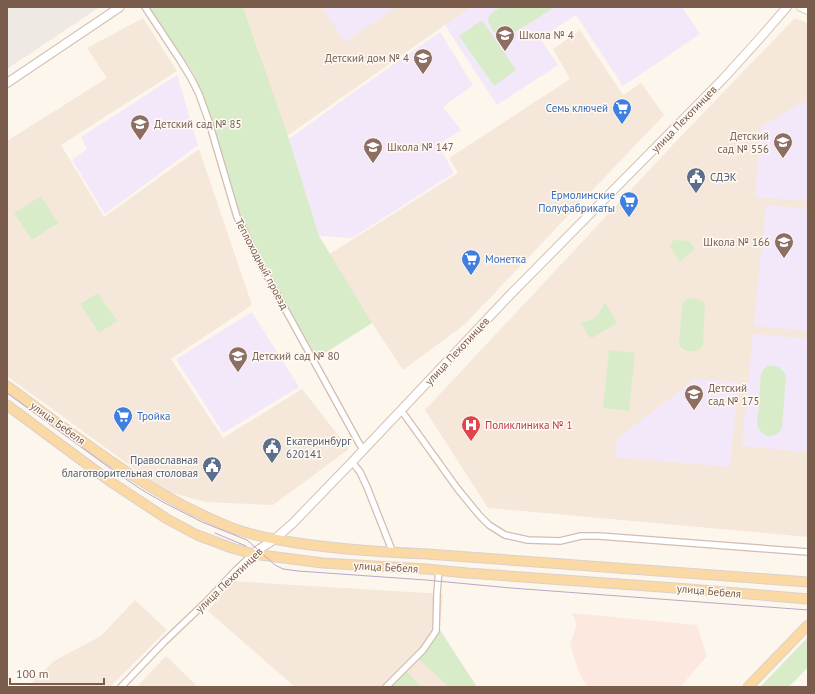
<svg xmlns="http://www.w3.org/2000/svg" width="815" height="694" viewBox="0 0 815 694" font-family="'PT Sans',sans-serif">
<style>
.residential{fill:#f5e8da}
.commercial{fill:#fde8e0}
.industrial{fill:#efe9e4}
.education{fill:#f3e8fa}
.green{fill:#d8ecc9}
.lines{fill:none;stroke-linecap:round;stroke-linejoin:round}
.street-casing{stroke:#d1beb0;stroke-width:8}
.secondary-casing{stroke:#d6c0b0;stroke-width:10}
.primary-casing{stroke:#dad1cd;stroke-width:11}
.street{stroke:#fff;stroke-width:5.5}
.secondary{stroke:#fff;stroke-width:8}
.primary{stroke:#fbd9a5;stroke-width:9}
.tram{stroke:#b9a8c9;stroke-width:1}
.labels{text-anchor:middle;stroke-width:3;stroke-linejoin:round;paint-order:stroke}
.education-label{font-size:11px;fill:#785e54;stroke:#fffaf3;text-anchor:start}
.shop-label{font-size:11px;fill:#366cbe;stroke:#fffaf3;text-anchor:end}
.street-label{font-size:11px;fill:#7a5c4d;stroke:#fffaf3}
.service-label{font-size:11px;fill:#4e5e75;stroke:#fffaf3;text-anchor:start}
.health-label{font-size:11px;fill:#be3a42;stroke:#fffaf3;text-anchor:start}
</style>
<rect width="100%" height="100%" fill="#fdf6ec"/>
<g class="residential">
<polygon points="243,7 472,7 445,25 287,136"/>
<polygon points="143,18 177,71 61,145 104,217 199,149 252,305 171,359 223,438 302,389 349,449 273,505 205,502 165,491 7,376 7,141 107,78 87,48"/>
<polygon points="795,18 808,23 808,537 488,508 425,410 683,134"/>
<polygon points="580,30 623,95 641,83 664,115 464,325 403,370 372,323 328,255 458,173 449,158 570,79 553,49"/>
<polygon points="231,581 443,594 438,648 469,687 295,687 208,611"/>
<polygon points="135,600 167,630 110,687 28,687 54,661 101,636"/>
<polygon points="166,656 198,687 137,687"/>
</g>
<polygon class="commercial" points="572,613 697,625 707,656 680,687 588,687 581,677 570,645 577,624"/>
<polygon class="industrial" points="7,7 100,7 7,69"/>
<g class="education">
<polygon points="322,7 397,7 345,42"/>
<polygon points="472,7 682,7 700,34 623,86 576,15 540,38 558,65 497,105 445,25"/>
<polygon points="440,32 473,85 443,107 461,130 438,145 454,173 352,238 319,236 289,139 344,99"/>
<polygon points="177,75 198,145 105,214 72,160 87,149 81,137"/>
<polygon points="801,103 808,104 808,201 755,197 761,127"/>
<polygon points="766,205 808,209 808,331 754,326"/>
<polygon points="252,312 299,387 223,433 176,359"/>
<polygon points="753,334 808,339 808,452 742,446"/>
<polygon points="695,379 738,382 730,467 615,457 617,439"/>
</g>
<g class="green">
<polygon points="148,7 243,7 289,139 319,236 372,323 317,358 248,235 232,195 205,100 194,74"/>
<path d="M501 7H555L506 38C503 39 503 39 500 38 496 36 487 22 488 18 490 13 496 10 501 7Z"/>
<polygon points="482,20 516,70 494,86 459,36"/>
<polygon points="41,196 58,223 32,240 14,213"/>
<polygon points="674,240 689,241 695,249 681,261 677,258 670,245"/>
<polygon points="98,293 117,321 99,333 80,304"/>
<path d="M692 298C698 299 703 300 705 306L703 345 700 349C693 353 682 352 679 344L682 305C683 300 687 299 692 298Z"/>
<path d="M605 302 617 323 592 338 589 336 581 323C598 318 597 317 605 302Z"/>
<polygon points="609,350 635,353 629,411 603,408"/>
<path d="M768 366C776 364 782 368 786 375L782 428C777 440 759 438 757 424 757 419 758 414 759 408 759 397 760 385 761 373L764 369Z"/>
<polygon points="440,630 477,687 449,687 416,657"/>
<polygon points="808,637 808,667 789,687 760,687"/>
<polygon points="404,669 422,687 388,687"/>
</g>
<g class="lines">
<g class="street-casing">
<g id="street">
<polyline points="145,7 180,60 191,78 199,94 209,122 237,217 262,267 360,445 364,449"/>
<polyline points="401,410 457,488 479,515 489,525 505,535 528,540 560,541 581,536 599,536 808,552"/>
<polyline points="352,462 360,472 367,487 393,553"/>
<polyline points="121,687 164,642 206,602 236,570 253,554"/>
<polyline points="386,687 423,650 436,631 437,593 439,570"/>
</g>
</g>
<g class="secondary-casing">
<g id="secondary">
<polyline points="801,7 808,10"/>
<polyline points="7,83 120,7"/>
<polyline points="253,554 258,550 275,539 293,523 352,462 509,296 723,79 761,37 787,7"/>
</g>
</g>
<g class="primary-casing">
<g id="primary">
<path d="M7 386C77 437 149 495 230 527 245 533 263 537 279 540 328 549 378 552 427 554L808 582"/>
<polyline points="7,405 111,482 167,519 197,535 232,548 253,554 323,563 426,569 467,573 689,589 808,599"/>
<polyline points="748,687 808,625"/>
</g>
</g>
<use href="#street" class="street"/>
<use href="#secondary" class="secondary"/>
<use href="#primary" class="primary"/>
<g class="tram">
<polyline points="7,393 114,471 142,490 163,502 202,522 247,540 275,565 283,569 298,571 426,580 511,588 808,610"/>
<polyline points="215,533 246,546"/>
</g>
</g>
<defs>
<g id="school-pin" transform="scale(1)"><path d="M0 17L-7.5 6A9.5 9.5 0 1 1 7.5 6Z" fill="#8d6e63" stroke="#fffaf3"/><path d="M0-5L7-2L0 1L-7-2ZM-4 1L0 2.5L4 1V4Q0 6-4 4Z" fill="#fff"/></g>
<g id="supermarket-pin" transform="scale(1)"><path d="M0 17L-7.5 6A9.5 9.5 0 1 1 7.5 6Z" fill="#3f7fe0" stroke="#fffaf3"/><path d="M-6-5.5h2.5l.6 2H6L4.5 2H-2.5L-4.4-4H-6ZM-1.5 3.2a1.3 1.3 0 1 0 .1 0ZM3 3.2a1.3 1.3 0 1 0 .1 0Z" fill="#fff"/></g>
<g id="civic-pin" transform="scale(1)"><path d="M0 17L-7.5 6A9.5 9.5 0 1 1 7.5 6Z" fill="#5c6f8a" stroke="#fffaf3"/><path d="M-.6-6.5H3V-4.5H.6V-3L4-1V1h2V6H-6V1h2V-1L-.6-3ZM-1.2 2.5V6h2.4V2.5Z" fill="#fff"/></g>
<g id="hospital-pin" transform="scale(1)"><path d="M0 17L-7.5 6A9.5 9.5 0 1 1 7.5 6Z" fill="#e0444e" stroke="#fffaf3"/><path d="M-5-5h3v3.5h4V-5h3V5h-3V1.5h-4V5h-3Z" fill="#fff"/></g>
</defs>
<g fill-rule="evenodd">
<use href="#school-pin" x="505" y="35"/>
<use href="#school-pin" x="423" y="58"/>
<use href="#supermarket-pin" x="622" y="108"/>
<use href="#school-pin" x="140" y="124"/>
<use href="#school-pin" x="783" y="142"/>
<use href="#school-pin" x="373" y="147"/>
<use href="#civic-pin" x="696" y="177"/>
<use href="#supermarket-pin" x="629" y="201"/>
<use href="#school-pin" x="784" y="242"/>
<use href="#supermarket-pin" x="471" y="259"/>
<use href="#school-pin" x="238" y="356"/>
<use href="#school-pin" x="694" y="394"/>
<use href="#supermarket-pin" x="123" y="416"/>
<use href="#hospital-pin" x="471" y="425"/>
<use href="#civic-pin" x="272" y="447"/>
<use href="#civic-pin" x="212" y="466"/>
</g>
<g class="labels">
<g class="education-label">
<text x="519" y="39">Школа № 4</text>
<text x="409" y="62" text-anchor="end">Детский дом № 4</text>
<text x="154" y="128">Детский сад № 85</text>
<text x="769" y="140" text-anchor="end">Детский<tspan x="769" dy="13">сад № 556</tspan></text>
<text x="387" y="151">Школа № 147</text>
<text x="770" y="246" text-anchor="end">Школа № 166</text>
<text x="252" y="360">Детский сад № 80</text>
<text x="708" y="392">Детский<tspan x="708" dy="13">сад № 175</tspan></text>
</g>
<g class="shop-label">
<text x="608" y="112">Семь ключей</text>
<text x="615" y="199">Ермолинские<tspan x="615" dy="13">Полуфабрикаты</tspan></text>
<text x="485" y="263" text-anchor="start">Монетка</text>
<text x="137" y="420" text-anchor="start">Тройка</text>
</g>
<g class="street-label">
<text transform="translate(684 119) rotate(-46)" y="4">улица Пехотинцев</text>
<text transform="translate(262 264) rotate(62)" y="4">Теплоходный проезд</text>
<text transform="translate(457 351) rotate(-47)" y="4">улица Пехотинцев</text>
<text transform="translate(58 423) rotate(36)" y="4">улица Бебеля</text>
<text transform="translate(386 567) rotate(3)" y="4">улица Бебеля</text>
<text transform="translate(229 580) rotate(-44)" y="4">улица Пехотинцев</text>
<text transform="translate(709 591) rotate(5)" y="4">улица Бебеля</text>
</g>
<g class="service-label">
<text x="710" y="181">СДЭК</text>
<text x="286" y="445">Екатеринбург<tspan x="286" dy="13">620141</tspan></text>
<text x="198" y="464" text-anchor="end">Православная<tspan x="198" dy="13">благотворительная столовая</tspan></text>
</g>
<g class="health-label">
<text x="485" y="429">Поликлиника № 1</text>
</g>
</g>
<rect width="815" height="694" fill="none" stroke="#7a5c4d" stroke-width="16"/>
<path d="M10 678v6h94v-6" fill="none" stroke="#7a5c4d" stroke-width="2"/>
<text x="16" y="678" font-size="12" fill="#7a5c4d" stroke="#fffaf3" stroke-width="3" paint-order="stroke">100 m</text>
</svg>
